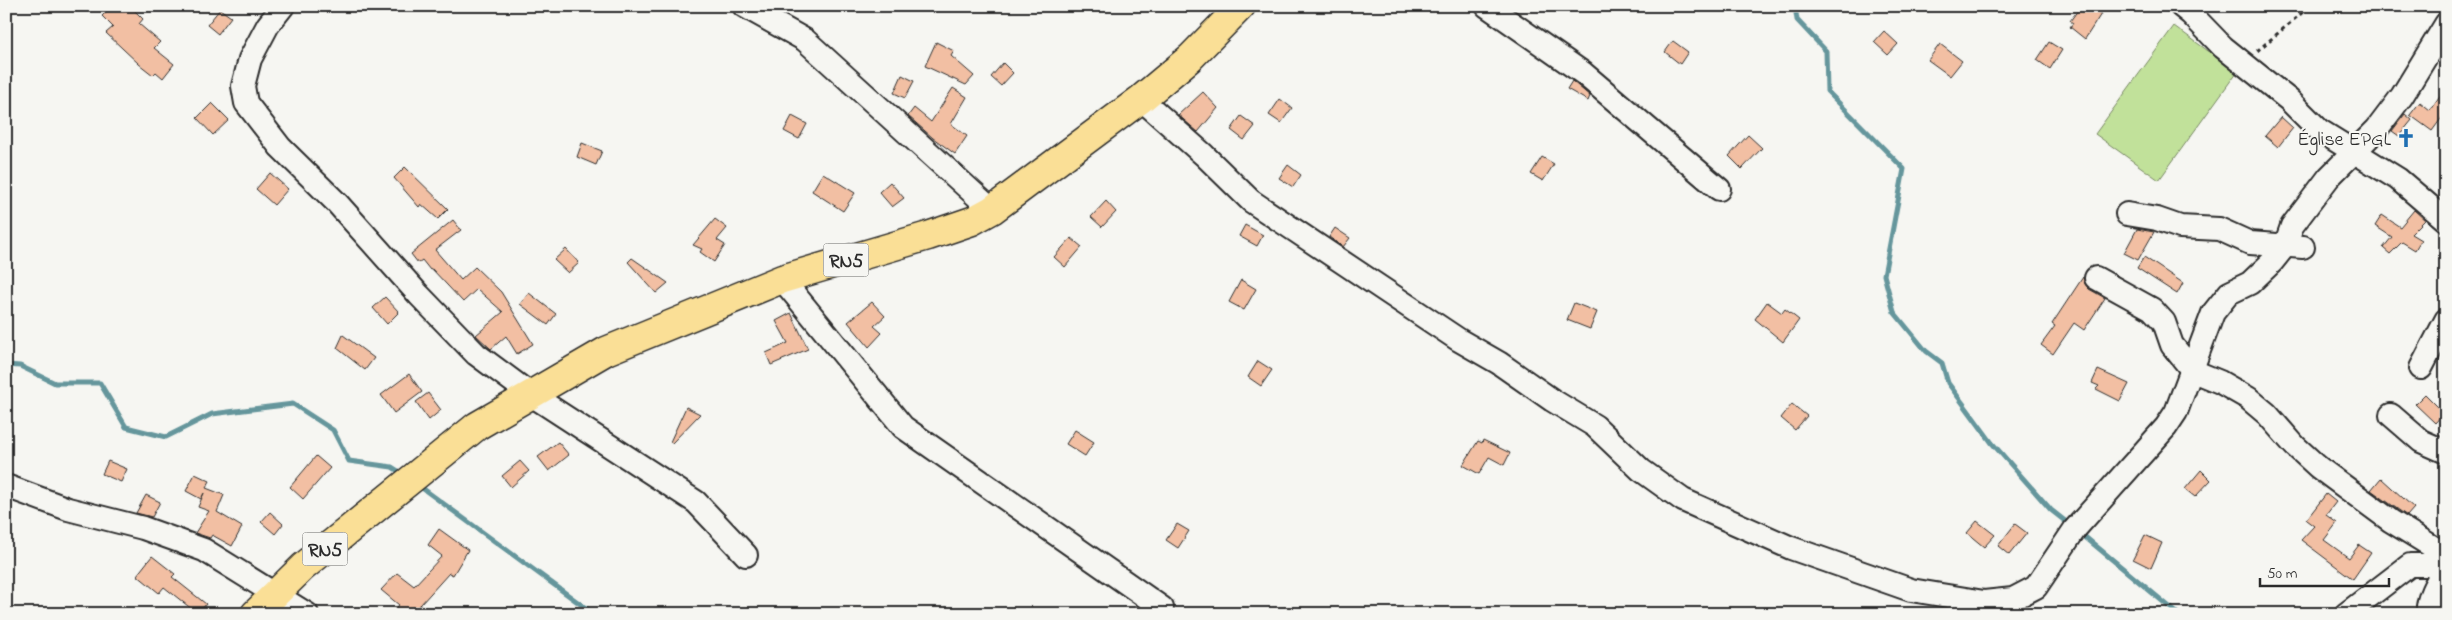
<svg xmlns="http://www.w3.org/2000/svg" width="2452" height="620" viewBox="0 0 2452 620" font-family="'Indie Flower',sans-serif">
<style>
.green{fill:#c1e19a;stroke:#768662}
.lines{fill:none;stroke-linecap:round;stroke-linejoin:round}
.stream{stroke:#65969c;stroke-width:5}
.building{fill:#f2bfa3;stroke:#2b2b2b}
.minor-casing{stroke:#2b2b2b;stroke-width:26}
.highway-casing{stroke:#2b2b2b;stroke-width:31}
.path{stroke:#2b2b2b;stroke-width:3;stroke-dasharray:4 4;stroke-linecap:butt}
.minor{stroke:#f6f6f2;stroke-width:22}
.highway{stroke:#fadf96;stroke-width:28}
.labels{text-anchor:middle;stroke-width:4;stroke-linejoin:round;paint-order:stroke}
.shield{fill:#f6f6f2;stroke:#686867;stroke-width:1}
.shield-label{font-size:19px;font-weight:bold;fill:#2b2b2b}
.poi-label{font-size:20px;fill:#2b2b2b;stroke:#f6f6f2;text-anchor:end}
</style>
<rect width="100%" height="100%" fill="#f6f6f2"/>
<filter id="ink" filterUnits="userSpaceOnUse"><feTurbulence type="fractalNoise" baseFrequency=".02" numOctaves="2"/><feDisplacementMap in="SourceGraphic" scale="10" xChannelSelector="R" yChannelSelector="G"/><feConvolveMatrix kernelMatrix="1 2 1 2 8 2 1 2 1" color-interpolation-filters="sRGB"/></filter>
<g filter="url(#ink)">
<polygon class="green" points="2174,26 2237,72 2159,180 2095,134"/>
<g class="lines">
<g class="stream">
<polyline points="1795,6 1797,20 1826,51 1827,91 1904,169 1884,275 1894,312 1926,351 1942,363 1948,383 1992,443 2051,510 2070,525"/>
<polyline points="6,365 20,366 55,383 100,383 126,427 166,437 212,414 293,404 333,430 349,461 392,467 403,474"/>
<polyline points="418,485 594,614"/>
<polyline points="2079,532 2178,614"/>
</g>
</g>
<g class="building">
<polygon points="112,6 130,6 143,19 139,24 160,42 154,48 174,64 163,78 156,72 153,75 139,64 106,33 113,27 102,16"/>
<polygon points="2081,6 2090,6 2101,14 2085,39 2070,27 2073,23 2070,21"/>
<polygon points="220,9 231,17 218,34 207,25"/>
<polygon points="1884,31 1898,44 1888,55 1874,42"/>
<polygon points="1673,41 1688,52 1680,64 1665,52"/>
<polygon points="936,42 954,51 951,56 974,76 966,85 925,66"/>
<polygon points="2049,42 2062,50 2050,69 2037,60"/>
<polygon points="1940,44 1962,61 1950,76 1928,60"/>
<polygon points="1003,63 1013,73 1001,86 991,77"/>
<polygon points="902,75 914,81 905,98 894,93"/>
<polygon points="1572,81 1590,96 1588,101 1567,89"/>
<polygon points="2446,87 2446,112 2432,131 2410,115 2420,102 2430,110"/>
<polygon points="953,88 967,97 951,124 967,136 955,154 933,138 908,116 914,108 931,122"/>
<polygon points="1203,92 1218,108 1198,132 1178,115"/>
<polygon points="1280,99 1292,108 1281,123 1269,115"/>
<polygon points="212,103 229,120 213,135 197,118"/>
<polygon points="2405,114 2412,120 2399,136 2392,131"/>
<polygon points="792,116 807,124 799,139 784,131"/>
<polygon points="1241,116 1255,126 1244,140 1231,130"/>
<polygon points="2281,117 2293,128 2278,147 2265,136"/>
<polygon points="1748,135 1762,148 1742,169 1729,156"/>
<polygon points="582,143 602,151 596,165 577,157"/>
<polygon points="1542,157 1554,164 1543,181 1531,174"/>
<polygon points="1288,165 1301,175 1293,187 1279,178"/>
<polygon points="405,167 448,209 438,219 421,204 419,207 394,178"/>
<polygon points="270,173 288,189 274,205 256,189"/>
<polygon points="823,173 855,193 843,211 812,191"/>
<polygon points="890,182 904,198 892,207 879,192"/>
<polygon points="1106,201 1116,212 1102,227 1091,217"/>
<polygon points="2414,210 2425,220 2411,234 2421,240 2415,250 2402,242 2390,254 2383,248 2392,237 2375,226 2382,215 2400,227"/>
<polygon points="715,219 727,228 717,240 725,245 714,262 700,252 702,249 693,245"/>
<polygon points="453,220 461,230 435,250 461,280 475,267 501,292 533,344 517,354 506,336 491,349 476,335 503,312 477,289 463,302 432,269 430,270 422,260 418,263 411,254"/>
<polygon points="1245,225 1263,235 1257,246 1239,236"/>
<polygon points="1335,228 1350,238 1343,247 1329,237"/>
<polygon points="2137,229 2154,232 2138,260 2124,253"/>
<polygon points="1071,238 1082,247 1065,267 1054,257"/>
<polygon points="566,249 579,263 568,273 554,260"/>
<polygon points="2144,257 2183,283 2177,294 2137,268"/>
<polygon points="632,258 668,283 656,293 628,262"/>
<polygon points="2083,277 2085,284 2089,289 2105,298 2084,330 2074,323 2053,354 2041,345 2055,326 2052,324"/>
<polygon points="1241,280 1256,289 1244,310 1229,302"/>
<polygon points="529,293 556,314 548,325 520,304"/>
<polygon points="385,297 399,312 387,324 373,308"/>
<polygon points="872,302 885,316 874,326 882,333 869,347 848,322"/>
<polygon points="1767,302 1782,313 1785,309 1799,320 1783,342 1755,319"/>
<polygon points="1574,303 1597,312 1590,329 1567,320"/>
<polygon points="791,313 808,349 771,365 766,353 788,343 776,321"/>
<polygon points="343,335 374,358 365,370 337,348"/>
<polygon points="1258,361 1272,370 1261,386 1248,377"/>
<polygon points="2098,370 2129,384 2120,401 2096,389 2099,386 2092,383"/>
<polygon points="409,374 422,392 394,413 381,395"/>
<polygon points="428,393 441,410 429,420 416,402"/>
<polygon points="2425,394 2444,413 2435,423 2415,404"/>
<polygon points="1792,404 1807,416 1795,430 1781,418"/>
<polygon points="686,407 700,414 672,443 670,442"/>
<polygon points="1075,430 1094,442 1085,456 1066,444"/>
<polygon points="1483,440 1510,453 1504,465 1489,457 1479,474 1463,465 1478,441 1482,443"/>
<polygon points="558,442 569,455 549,471 538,457"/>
<polygon points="316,456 330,468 303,499 290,487"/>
<polygon points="108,461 127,469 121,482 102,474"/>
<polygon points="520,461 529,471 511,487 502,476"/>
<polygon points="2201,470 2211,480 2195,497 2185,489"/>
<polygon points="195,474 210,481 206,488 224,495 217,512 242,527 232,546 212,535 210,538 195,533 209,511 198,507 204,493 201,499 186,491"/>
<polygon points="2381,478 2414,508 2407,516 2371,490"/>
<polygon points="2326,494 2336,502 2326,515 2337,523 2324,540 2349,558 2359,545 2371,553 2353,579 2301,540 2314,526 2306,520"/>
<polygon points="146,495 160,502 152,517 136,513"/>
<polygon points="270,512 283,524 275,534 261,522"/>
<polygon points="1977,521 1995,535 1984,547 1967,533"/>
<polygon points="1177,524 1189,531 1178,548 1166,540"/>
<polygon points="2015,524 2027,533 2009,555 1998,546"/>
<polygon points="439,529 468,550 453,575 449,573 412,614 391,614 399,605 381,590 397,573 414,586 442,556 428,545"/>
<polygon points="2145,535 2162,543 2151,568 2133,559"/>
<polygon points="152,556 175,574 172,577 206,604 198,614 164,587 159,593 137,575"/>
</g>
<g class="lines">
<g class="minor-casing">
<g id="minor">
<polyline points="283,6 268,25 250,59 243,86 246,103 280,147 337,203 419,295 476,354 530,394 696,502 746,555"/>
<polyline points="744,6 805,40 992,210"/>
<polyline points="1487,6 1583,73 1719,189"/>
<polyline points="2181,6 2191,14 2223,47 2289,100 2319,130 2398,179 2446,220"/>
<polyline points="1141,99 1204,155 1251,201 1459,340 1499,363 1552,400 1595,426 1641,470 1683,500 1791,548 1911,590 1984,602 2013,599 2036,587 2075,529 2166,427 2176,412 2213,313 2229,293 2250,283 2273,261 2285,246 2292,226 2329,177 2377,129 2402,96 2446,24"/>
<polyline points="2127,214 2157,219 2180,227 2219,229 2250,243 2303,247"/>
<polyline points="2096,278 2152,309 2164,322 2172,345 2193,371 2220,382 2248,398 2267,414 2295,446 2318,467 2391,521 2446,555"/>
<polyline points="782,279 903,427 1162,608"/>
<polyline points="2421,368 2446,320"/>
<polyline points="2391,415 2421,441 2446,452"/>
<polyline points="6,486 68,509 143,528 204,550 307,614"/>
<polyline points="2346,614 2410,565 2446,565"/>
<path d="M2428 614C2426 598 2438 580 2446 567"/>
</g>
</g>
<g class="highway-casing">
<polyline id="highway" points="255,614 303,567 477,426 606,351 782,279 928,236 972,221 992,210 1141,99 1190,58 1241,6"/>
</g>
<polyline class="path" points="2257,51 2310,6"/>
<use href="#minor" class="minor"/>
<use href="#highway" class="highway"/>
</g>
</g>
<defs>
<g id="church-bare" transform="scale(1.5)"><path d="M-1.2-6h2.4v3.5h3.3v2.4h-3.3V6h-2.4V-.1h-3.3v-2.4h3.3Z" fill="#1f6fb2" stroke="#f6f6f2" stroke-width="2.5" paint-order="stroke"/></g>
</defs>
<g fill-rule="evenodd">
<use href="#church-bare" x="2406" y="138"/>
</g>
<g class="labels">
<g class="shield">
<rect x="823.5" y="243.5" width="45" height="33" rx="4"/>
<rect x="302.5" y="532.5" width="45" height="33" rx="4"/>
</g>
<g class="shield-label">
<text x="846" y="267">RN5</text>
<text x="325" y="556">RN5</text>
</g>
<g class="poi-label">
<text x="2391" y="145">Église EPGL</text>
</g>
</g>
<rect width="2452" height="620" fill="none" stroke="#f6f6f2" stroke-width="25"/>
<rect x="12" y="12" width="2427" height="595" fill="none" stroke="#2b2b2b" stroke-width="2" filter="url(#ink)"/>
<path d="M2260 578v8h129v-8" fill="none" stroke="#2b2b2b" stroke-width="2.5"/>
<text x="2267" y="578" font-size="15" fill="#2b2b2b" stroke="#f6f6f2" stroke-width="4" paint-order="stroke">50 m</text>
</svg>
